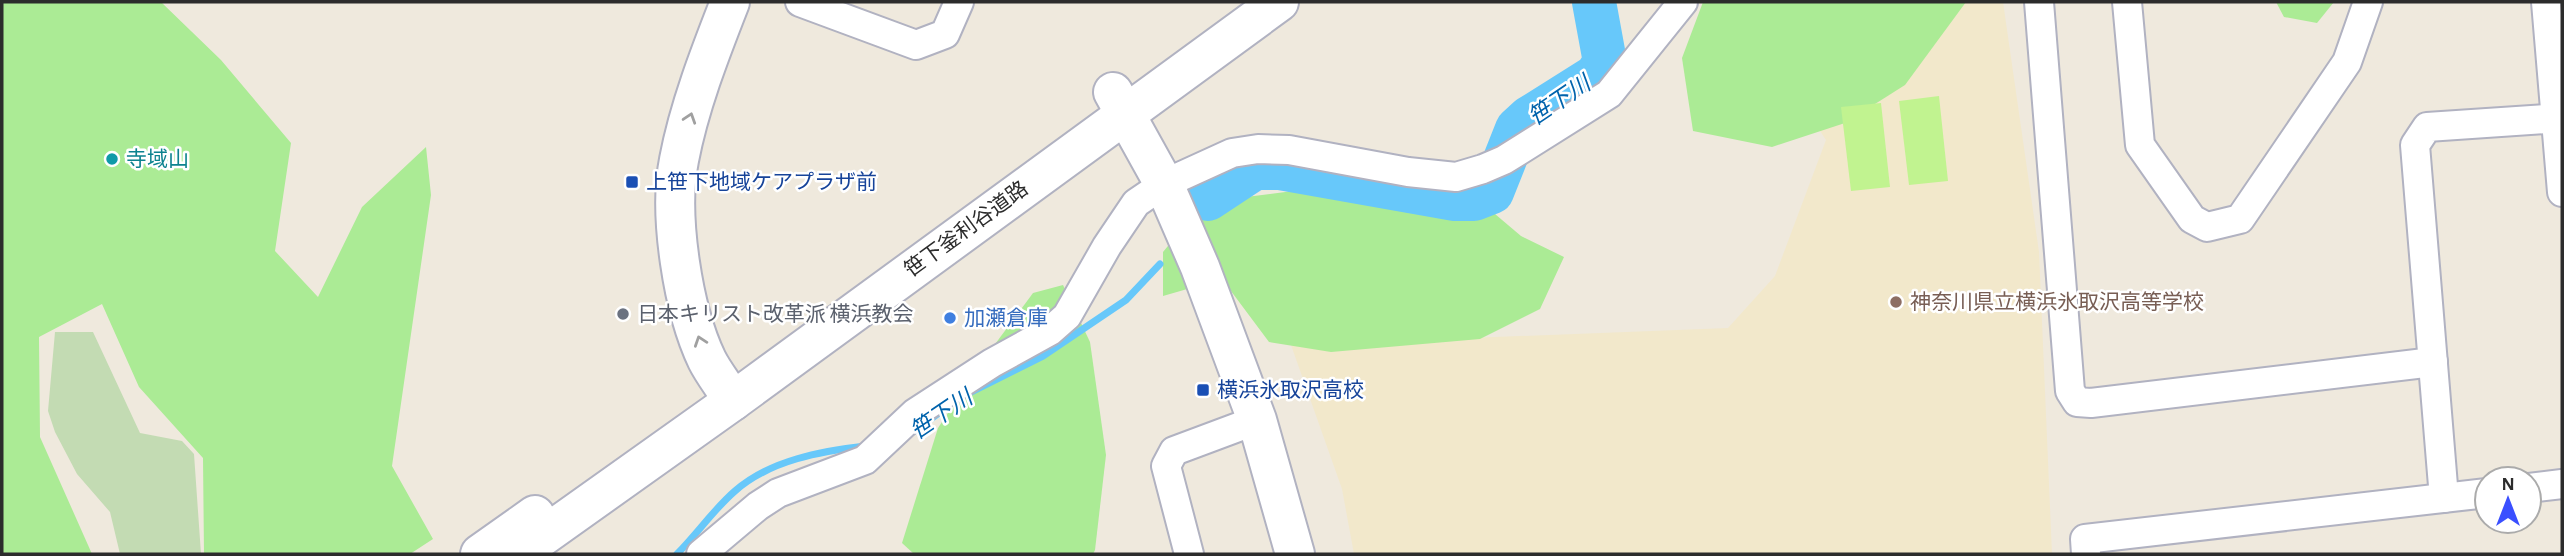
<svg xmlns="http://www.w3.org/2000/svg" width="2564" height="556" viewBox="0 0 2564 556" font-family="'Alegreya Sans','Noto Sans JP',sans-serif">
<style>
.education{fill:#f2e8cb}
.green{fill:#abeb95}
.cemetery{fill:#c3dbb3}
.pitch{fill:#c1f390}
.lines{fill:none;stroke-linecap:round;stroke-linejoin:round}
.stream{stroke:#67c8fa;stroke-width:7}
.river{stroke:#67c8fa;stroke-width:44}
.street-casing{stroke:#b1b2c1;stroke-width:32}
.secondary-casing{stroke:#b1b2c1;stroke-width:42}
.street{stroke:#fff;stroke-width:28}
.secondary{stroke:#fff;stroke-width:38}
.oneway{stroke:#a0a0a0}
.culture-dot{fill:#0f9aa8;stroke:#fff;stroke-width:2.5}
.transit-dot{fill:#1a4fb4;stroke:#fff;stroke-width:2.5}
.education-dot{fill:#8d6e63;stroke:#fff;stroke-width:2.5}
.worship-dot{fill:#6b7280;stroke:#fff;stroke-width:2.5}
.shop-dot{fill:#3f7fe0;stroke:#fff;stroke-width:2.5}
.labels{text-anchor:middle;stroke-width:5;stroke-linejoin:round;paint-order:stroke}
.culture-label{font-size:21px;fill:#0d838f;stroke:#fff;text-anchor:start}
.transit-label{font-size:21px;fill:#164399;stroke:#fff;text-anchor:start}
.street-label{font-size:21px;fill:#2c2c2c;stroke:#fff}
.education-label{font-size:21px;fill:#785e54;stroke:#fff;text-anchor:start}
.worship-label{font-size:21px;fill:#5b616d;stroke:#fff;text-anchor:start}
.shop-label{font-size:21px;fill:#366cbe;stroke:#fff;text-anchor:start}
.water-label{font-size:23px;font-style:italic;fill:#0063ac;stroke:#fff}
</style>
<rect width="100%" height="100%" fill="#efe9dd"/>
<polygon class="education" points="1940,2 2003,2 2039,252 2052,554 1354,554 1342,489 1291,345 1728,328 1775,276 1826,140 1797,96"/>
<g class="green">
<polygon points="2,2 161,2 221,60 291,143 275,251 318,297 362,207 426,147 431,195 392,466 433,539 410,554 204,554 203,458 139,387 102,304 39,337 40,437 92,554 2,554"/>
<polygon points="1703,2 1966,2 1905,85 1845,123 1772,147 1693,131 1682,58"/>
<polygon points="2276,2 2334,2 2317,23 2284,17"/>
<polygon points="1382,168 1469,192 1521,236 1564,257 1540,309 1480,339 1331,352 1269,342 1222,279 1163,296 1163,252 1172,241 1222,200 1293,191"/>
<polygon points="1063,285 1090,342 1106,455 1095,550 1093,554 914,554 902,543 938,428 981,363 1033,293"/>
</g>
<polygon class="cemetery" points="55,332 93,332 140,433 182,441 194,454 201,554 120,554 110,512 77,474 55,432 48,411"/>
<g class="pitch">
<polygon points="1939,96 1948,181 1909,185 1899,101"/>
<polygon points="1881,103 1890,187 1851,191 1841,107"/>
</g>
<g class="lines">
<g class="stream">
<polyline points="971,392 1043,356 1126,300 1160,264"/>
<polyline points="913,432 946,408"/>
<path d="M677 554C697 534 714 509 735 491 770 460 822 451 866 446"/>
</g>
<polyline class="river" points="1208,199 1255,168 1280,168 1455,199 1474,199 1492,192 1517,129 1529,118 1596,76 1605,62 1594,2"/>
<g class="street-casing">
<g id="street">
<polyline points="800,2 916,45 945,34 959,2"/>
<polyline points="2039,2 2070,391 2077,402 2091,403 2433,362"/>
<polyline points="2127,2 2140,145 2192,219 2207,227 2240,219 2347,62 2368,2"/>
<polyline points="2546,2 2562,192"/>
<polyline points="2529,488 2562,484"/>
<polyline points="2444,498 2415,145 2427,127 2562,118"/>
<polyline points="701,554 758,506 778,493 865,460 915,413 992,363 1050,331 1067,316 1107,246 1136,203 1164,184 1232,153 1258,149 1289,150 1408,172 1456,177 1483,169 1504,160 1609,94 1683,2"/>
<polyline points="1189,554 1166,466 1174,451 1257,420"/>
<polyline points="2086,554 2085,539 2487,493"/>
</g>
</g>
<g class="secondary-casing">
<g id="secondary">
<path d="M730 2C710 53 689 107 679 160 668 215 683 310 707 360 714 374 725 387 733 401"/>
<polyline points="1113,92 1164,184 1200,267 1257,420 1295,554"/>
<polyline points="480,554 535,515"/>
<polyline points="518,554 733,401 1279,2"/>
</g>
</g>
<use href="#street" class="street"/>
<use href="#secondary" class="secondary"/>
</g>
<defs><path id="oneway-chevron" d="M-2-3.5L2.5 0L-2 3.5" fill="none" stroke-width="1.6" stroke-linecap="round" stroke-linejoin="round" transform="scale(1.75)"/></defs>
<g class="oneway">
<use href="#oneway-chevron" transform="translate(690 118) rotate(-72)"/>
<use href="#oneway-chevron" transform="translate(700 341) rotate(-109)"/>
</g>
<circle class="culture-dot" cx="112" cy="159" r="7"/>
<g class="transit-dot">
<rect x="625" y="175" width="14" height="14" rx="3.5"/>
<rect x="1196" y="383" width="14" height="14" rx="3.5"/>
</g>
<circle class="education-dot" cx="1896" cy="302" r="7"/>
<circle class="worship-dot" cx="623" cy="314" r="7"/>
<circle class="shop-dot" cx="950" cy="318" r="7"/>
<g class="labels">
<g class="culture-label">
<text x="126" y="166">寺域山</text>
</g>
<g class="transit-label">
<text x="646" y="189">上笹下地域ケアプラザ前</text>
<text x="1217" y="397">横浜氷取沢高校</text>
</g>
<g class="street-label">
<text transform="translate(966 229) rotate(-36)" y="7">笹下釜利谷道路</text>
</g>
<g class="education-label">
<text x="1910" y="309">神奈川県立横浜氷取沢高等学校</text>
</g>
<g class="worship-label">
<text x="637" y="321">日本キリスト改革派 横浜教会</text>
</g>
<g class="shop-label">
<text x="964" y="325">加瀬倉庫</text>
</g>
<g class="water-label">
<text transform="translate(1559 100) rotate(-34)" y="8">笹下川</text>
<text transform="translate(941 414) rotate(-34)" y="8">笹下川</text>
</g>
</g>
<rect width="2564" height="556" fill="none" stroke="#2c2c2c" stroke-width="7"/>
<g transform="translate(2508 500)"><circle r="33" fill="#ffffff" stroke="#ababab" stroke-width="2"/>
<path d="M0-5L12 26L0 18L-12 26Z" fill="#3a4fff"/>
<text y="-10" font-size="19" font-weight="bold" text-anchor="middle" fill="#2c2c2c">N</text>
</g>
</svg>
